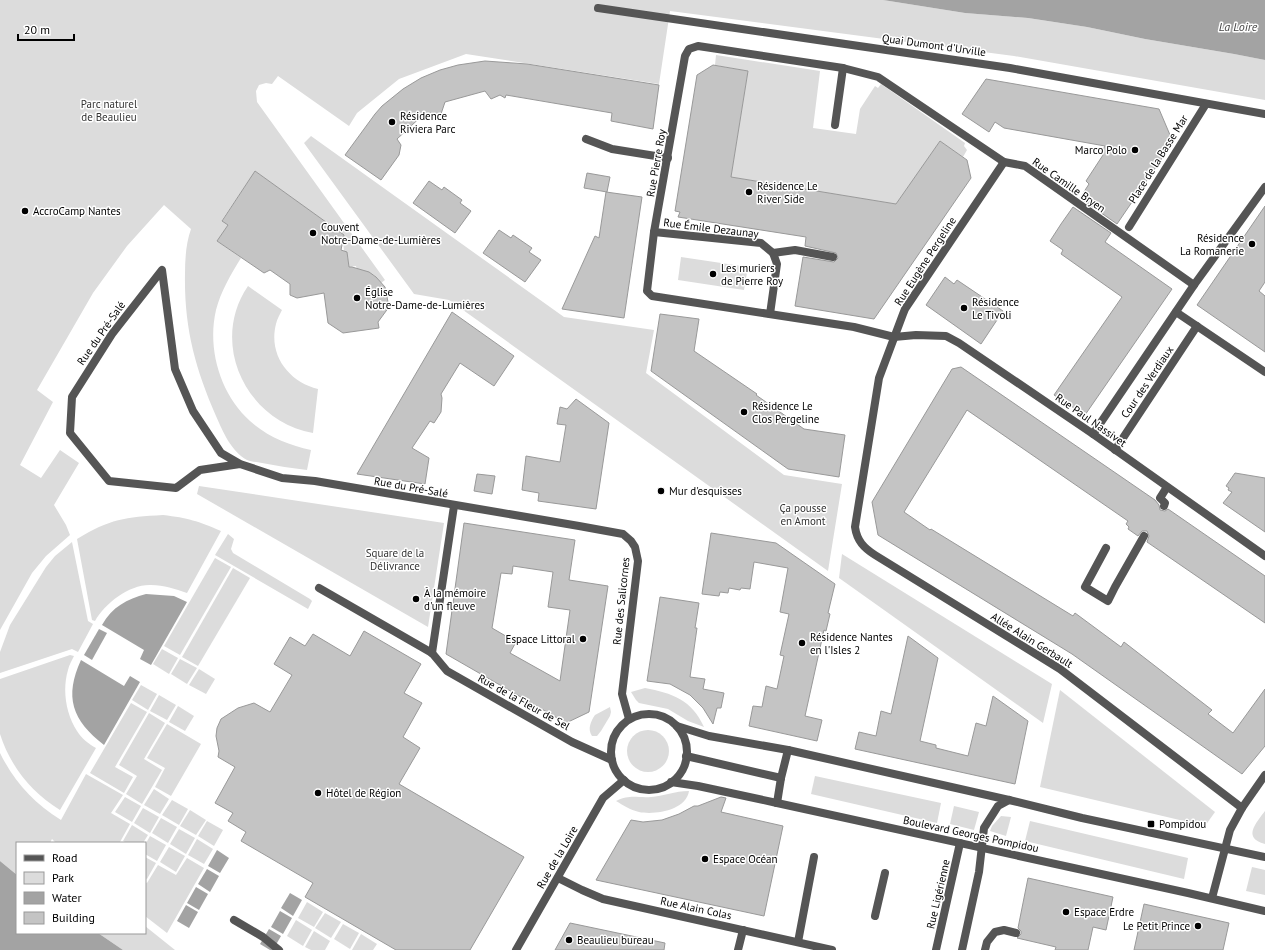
<svg xmlns="http://www.w3.org/2000/svg" width="1265" height="950" viewBox="0 0 1265 950" font-family="'PT Sans',sans-serif">
<style>
.green{fill:#dcdcdc}
.water{fill:#a3a3a3}
.building{fill:#c4c4c4;stroke:#999;fill-rule:evenodd}
.lines{fill:none;stroke-linecap:round;stroke-linejoin:round}
.lane{stroke:#555;stroke-width:8}
.street{stroke:#555;stroke-width:8}
.poi-dot{fill:#000;stroke:#fff;stroke-width:1.5}
.labels{text-anchor:middle;stroke-width:3;stroke-linejoin:round;paint-order:stroke}
.street-label{font-size:11px;fill:#000;stroke:#fff}
.park-label{font-size:11px;fill:#333;stroke:#fff}
.poi-label{font-size:11px;fill:#000;stroke:#fff;text-anchor:start}
.water-label{font-size:12px;font-style:italic;fill:#444;stroke:#fff}
</style>
<rect width="100%" height="100%" fill="#fff"/>
<g class="green">
<path d="M0 0H883L965 13 1028 18 1087 27 1145 39 1234 54 1265 60V100L1014 56 670 11 659 84 466 54 399 79 357 113 349 126 278 76 272 84 266 83 259 85 256 91 257 102 385 280 381 283 374 275 357 270 356 266 349 267 347 252 344 251 343 241 344 235 255 171 222 220 228 225 217 241 241 258C231 274 221 291 216 310 207 349 220 394 250 421 268 437 289 445 311 450L307 470C292 468 277 466 262 463 257 462 251 462 247 460 231 451 223 432 216 416 195 368 184 327 185 274 185 259 186 243 191 229L164 205 127 246 93 293 37 390 53 402 20 465 41 478 60 450 79 463 54 505 66 525 70 535 46 556 32 573 0 630Z"/>
<polygon points="716,55 820,71 813,128 856,134 860,109 875,86 878,88 881,84 965,143 964,146 967,150 963,157 940,141 896,204 731,177 748,71 715,65"/>
<polygon points="311,136 564,317 654,330 646,373 784,475 842,484 828,571 449,300 414,294 304,143"/>
<polygon points="681,257 748,267 744,290 678,280"/>
<path d="M248 286 282 310C280 314 277 319 276 324 268 355 289 382 318 389L313 433C246 421 209 343 248 286Z"/>
<polygon points="199,486 444,523 428,627 197,494"/>
<path d="M163 515C188 518 198 521 221 531L187 593C175 589 164 585 151 585 130 584 105 603 95 621L92 620 77 539C110 519 125 517 163 515Z"/>
<polygon points="228,534 234,539 231,549 233,553 310,599 312,601 308,609 215,555"/>
<polygon points="72,542 88,621 93,624 78,652 72,649 0,673 0,652 10,625 46,567 55,556"/>
<polygon points="842,554 1052,684 1043,723 839,578"/>
<polygon points="215,558 231,567 180,655 164,646"/>
<polygon points="233,568 250,578 198,666 182,657"/>
<polygon points="162,649 178,658 169,674 153,664"/>
<path d="M70 655 74 656C72 660 69 665 68 670 62 690 66 714 77 731 81 738 89 744 96 748L60 810C32 793 10 766 0 734V679Z"/>
<polygon points="180,659 197,668 187,684 171,674"/>
<polygon points="199,669 215,679 206,694 189,685"/>
<polygon points="141,685 157,694 148,710 132,700"/>
<path d="M645 688C672 693 692 700 704 727L688 721 668 709 639 703 636 700 631 692Z"/>
<polygon points="1060,690 1215,812 1205,826 1040,787"/>
<polygon points="159,695 176,705 167,720 150,711"/>
<polygon points="131,703 147,712 115,767 133,777 124,793 90,773"/>
<polygon points="178,706 194,716 185,731 169,722"/>
<path d="M610 707 611 712 610 716 601 731 597 736H592C587 729 591 721 595 715Z"/>
<polygon points="149,713 165,723 144,759 162,770 142,804 126,794 137,776 119,765"/>
<polygon points="167,724 201,744 171,796 155,787 165,768 147,758"/>
<circle cx="648" cy="751" r="21"/>
<path d="M0 753C15 783 33 802 61 820L86 774 123 795 111 813 130 824 120 842 121 843H56L52 839 50 843H17V875L0 861Z"/>
<polygon points="815,776 941,803 937,823 811,794"/>
<polygon points="154,789 169,799 160,814 144,805"/>
<path d="M689 791C686 811 654 815 639 812 630 810 623 805 616 801 631 794 636 798 651 797 663 796 675 791 689 791Z"/>
<polygon points="125,797 141,806 132,822 115,812"/>
<polygon points="172,800 188,809 179,825 162,815"/>
<polygon points="954,806 979,812 974,830 950,824"/>
<polygon points="143,808 159,817 150,833 134,823"/>
<polygon points="190,810 206,820 196,835 180,826"/>
<path d="M1265 811V844C1242 838 1256 823 1265 811Z"/>
<polygon points="1001,816 1011,817 1006,836 990,831 992,826"/>
<polygon points="161,818 177,827 168,843 152,833"/>
<polygon points="207,821 223,830 214,846 198,836"/>
<polygon points="1030,821 1188,858 1184,879 1025,841"/>
<polygon points="132,825 148,835 143,843 127,843 123,841"/>
<polygon points="179,829 195,838 186,854 170,844"/>
<polygon points="150,836 166,845 157,861 145,854 145,845"/>
<polygon points="197,839 213,849 204,864 188,855"/>
<polygon points="169,847 185,856 176,872 160,862"/>
<polygon points="145,857 156,863 147,879 145,878"/>
<polygon points="187,858 204,868 167,933 145,916 145,882 147,883 158,865 176,875"/>
<polygon points="1252,867 1265,870 1265,895 1246,891"/>
<polygon points="307,902 323,912 314,927 298,918"/>
<polygon points="325,913 341,922 331,938 315,928"/>
<polygon points="296,920 312,930 303,946 287,936"/>
<polygon points="343,924 359,933 350,949 334,939"/>
<polygon points="145,926 175,950 123,950 98,933 145,933"/>
<polygon points="314,931 330,941 325,950 311,950 305,947"/>
<polygon points="361,934 377,944 373,950 352,950"/>
</g>
<g class="water">
<polygon points="883,0 1265,0 1265,60 1234,54 1145,39 1087,27 1028,18 965,13"/>
<path d="M146 594 174 596 187 602 151 665 140 659 144 650 102 625C112 607 127 599 146 594Z"/>
<polygon points="99,629 107,633 92,660 84,655"/>
<path d="M81 660 124 686 130 676 140 682 104 745C72 720 64 697 81 660Z"/>
<polygon points="217,850 229,858 220,873 208,866"/>
<polygon points="0,861 17,875 17,933 98,933 123,950 0,950"/>
<polygon points="207,869 219,876 210,892 198,884"/>
<polygon points="196,887 208,894 199,910 187,903"/>
<polygon points="290,893 302,900 293,916 281,908"/>
<polygon points="186,905 198,912 189,928 177,921"/>
<polygon points="280,911 292,918 283,934 271,927"/>
<polygon points="269,929 281,936 273,950 270,950 260,944"/>
</g>
<g class="building">
<polygon points="485,61 527,64 659,85 653,129 611,121 612,113 506,95 505,98 500,95 491,99 485,91 445,102 441,114 430,113 427,115 425,113 397,139 401,145 399,155 381,180 345,155 375,114 382,106 403,89 421,78 440,70 458,65"/>
<polygon points="713,65 748,71 731,177 896,204 940,141 967,160 971,178 874,319 795,306 803,257 834,262 838,258 836,253 805,246 806,237 678,217 680,212 675,211 697,75"/>
<polygon points="986,79 1159,109 1173,142 1117,224 1080,198 1089,184 1086,181 1103,155 1101,153 1105,146 1004,128 995,122 989,132 962,114"/>
<polygon points="255,171 344,235 341,250 347,252 349,267 352,267 369,272 376,277 385,287 389,307 378,322 379,328 343,333 328,323 324,293 297,298 290,295 290,284 270,270 264,273 217,241 228,225 222,221"/>
<polygon points="587,173 610,177 607,192 584,188"/>
<polygon points="429,181 442,190 444,187 462,200 460,203 471,211 455,233 413,203"/>
<polygon points="606,192 642,197 624,318 562,309 595,236 599,238"/>
<polygon points="1265,206 1265,282 1259,291 1265,296 1265,352 1197,305"/>
<polygon points="1073,207 1111,233 1105,242 1172,289 1085,415 1054,395 1122,297 1061,254 1063,250 1050,241 1061,224"/>
<polygon points="499,230 511,238 513,235 532,248 529,252 541,260 525,282 483,253"/>
<polygon points="945,277 954,284 957,280 1003,311 981,344 926,305"/>
<polygon points="452,312 514,356 494,386 460,363 441,394 442,398 441,412 434,423 430,421 412,448 429,458 425,484 357,474"/>
<polygon points="660,314 699,319 694,351 757,394 756,395 804,429 845,435 839,477 788,469 651,371"/>
<polygon points="961,367 1155,500 1159,505 1160,510 1165,511 1168,509 1265,576 1265,623 1147,542 1149,536 1147,531 1142,531 1138,536 1128,529 1129,527 1126,524 1128,521 967,410 904,512 930,530 931,529 1073,616 1075,613 1121,647 1124,642 1212,710 1208,714 1233,733 1265,689 1265,746 1242,774 1072,654 878,535 872,502 952,369"/>
<polygon points="576,399 609,423 596,509 538,501 539,493 522,490 526,456 560,462 566,425 557,424 560,407 567,409"/>
<polygon points="1235,473 1265,478 1265,532 1223,503 1232,492 1228,490 1229,488 1226,486"/>
<polygon points="477,474 495,476 492,494 474,491"/>
<path d="M464 523 575 540 569 580 608 586 589 712 566 723 446 654ZM513 566 553 572 548 607 570 610 560 681 510 653 516 642 492 628 501 573 512 574Z"/>
<polygon points="711,533 776,543 835,584 828,613 830,614 826,631 824,630 805,716 822,720 817,741 749,726 753,706 762,707 766,686 777,689 784,656 780,655 789,614 780,612 788,568 754,562 750,589 741,588 740,590 729,588 728,593 720,592 719,596 702,594"/>
<polygon points="660,597 699,603 695,628 697,628 690,677 705,679 703,689 724,693 721,708 717,708 713,724 703,708 690,695 670,684 647,681"/>
<polygon points="364,631 421,664 404,693 422,703 403,737 420,748 399,784 524,857 470,950 396,950 305,897 313,883 241,841 246,832 228,821 233,813 215,803 235,767 218,757 219,751 216,736 217,728 221,719 238,708 254,703 270,712 292,675 274,664 290,637 305,646 313,634 350,656"/>
<polygon points="908,636 938,658 920,741 936,745 936,748 968,756 976,723 986,726 993,696 1028,721 1015,784 855,749 859,732 876,736 881,711 891,714"/>
<polygon points="721,797 726,798 721,812 783,826 764,916 596,880 631,820 643,822 662,820 679,814 694,806 698,806"/>
<polygon points="1028,878 1113,897 1106,930 1093,927 1088,950 1055,950 1056,947 1017,938 1021,934 1021,931 1018,928"/>
<polygon points="1144,904 1229,923 1223,950 1134,950"/>
<polygon points="570,923 665,943 664,950 555,950"/>
</g>
<g class="lines">
<g class="lane">
<polyline points="835,125 843,68"/>
<polyline points="586,139 612,149 668,158"/>
<polyline points="773,253 795,250 833,257"/>
<polyline points="1164,506 1165,503 1160,498 1167,487"/>
<polyline points="1106,548 1085,587 1108,601 1115,587 1144,536"/>
<polyline points="686,756 781,778"/>
<polyline points="777,803 781,778 788,750"/>
<polyline points="875,916 885,873"/>
<polyline points="234,920 263,937 279,950"/>
<polyline points="798,942 814,857"/>
<polyline points="962,950 979,872 984,828 998,806 1009,800"/>
<polyline points="985,950 987,942 995,932 1004,930 1016,933"/>
</g>
<g class="street">
<polyline points="598,8 1010,68 1265,114"/>
<path d="M1004 162 905 309 903 314 879 378 855 527C857 541 864 548 875 555L1060 669 1242 808"/>
<polyline points="1129,227 1206,104"/>
<polyline points="654,232 761,243 773,253 777,264 770,314"/>
<polyline points="1194,285 1025,166 1004,162 878,77 843,68 698,46 689,49 685,56 654,232 647,291 652,296 854,327 894,337 916,335 946,336 959,343 1093,434 1265,556"/>
<polyline points="1176,312 1265,372"/>
<polyline points="1093,434 1194,285 1265,187"/>
<polyline points="1115,450 1197,326"/>
<polyline points="240,464 200,470 176,488 109,481 70,433 72,397 112,334 162,270 175,369 193,411 221,453 240,464 282,478 315,481 579,526 623,534 631,541 635,547 638,561 622,694 629,719"/>
<polyline points="319,588 432,653 447,671 572,742 612,760"/>
<polyline points="432,653 454,506"/>
<circle cx="649" cy="752" r="38"/>
<polyline points="677,726 709,736 788,750 1009,800 1082,818 1265,857"/>
<polyline points="671,782 698,786 777,803 1188,893 1265,911"/>
<polyline points="558,878 582,890 603,899 832,950"/>
<polyline points="1212,898 1230,830 1242,808 1265,775"/>
<polyline points="516,950 603,798 624,780"/>
<polyline points="738,950 743,930"/>
<polyline points="936,950 960,843"/>
</g>
</g>
<g class="poi-dot">
<circle cx="392" cy="122" r="4"/>
<circle cx="1135" cy="150" r="4"/>
<circle cx="749" cy="192" r="4"/>
<circle cx="25" cy="211" r="4"/>
<circle cx="313" cy="233" r="4"/>
<circle cx="1252" cy="244" r="4"/>
<circle cx="713" cy="274" r="4"/>
<circle cx="357" cy="298" r="4"/>
<circle cx="964" cy="308" r="4"/>
<circle cx="744" cy="412" r="4"/>
<circle cx="661" cy="491" r="4"/>
<circle cx="416" cy="599" r="4"/>
<circle cx="583" cy="639" r="4"/>
<circle cx="802" cy="643" r="4"/>
<circle cx="318" cy="793" r="4"/>
<rect x="1147" y="820" width="8" height="8" rx="2"/>
<circle cx="705" cy="859" r="4"/>
<circle cx="1066" cy="912" r="4"/>
<circle cx="1198" cy="926" r="4"/>
<circle cx="569" cy="940" r="4"/>
</g>
<g class="labels">
<g class="street-label">
<text transform="translate(934 45) rotate(8)" y="4">Quai Dumont d'Urville</text>
<text transform="translate(1158 159) rotate(-58)" y="4">Place de la Basse Mar</text>
<text transform="translate(656 163) rotate(-80)" y="4">Rue Pierre Roy</text>
<text transform="translate(1069 185) rotate(35)" y="4">Rue Camille Bryen</text>
<text transform="translate(711 228) rotate(7)" y="4">Rue Émile Dezaunay</text>
<text transform="translate(925 261) rotate(-57)" y="4">Rue Eugène Pergeline</text>
<text transform="translate(101 333) rotate(-55)" y="4">Rue du Pré-Salé</text>
<text transform="translate(1147 382) rotate(-56)" y="4">Cour des Verdiaux</text>
<text transform="translate(1091 420) rotate(35)" y="4">Rue Paul Nassivet</text>
<text transform="translate(411 487) rotate(10)" y="4">Rue du Pré-Salé</text>
<text transform="translate(621 601) rotate(-84)" y="4">Rue des Salicornes</text>
<text transform="translate(1032 640) rotate(32)" y="4">Allée Alain Gerbault</text>
<text transform="translate(524 702) rotate(29)" y="4">Rue de la Fleur de Sel</text>
<text transform="translate(971 834) rotate(12)" y="4">Boulevard Georges Pompidou</text>
<text transform="translate(557 857) rotate(-60)" y="4">Rue de la Loire</text>
<text transform="translate(938 894) rotate(-77)" y="4">Rue Ligérienne</text>
<text transform="translate(696 908) rotate(12)" y="4">Rue Alain Colas</text>
</g>
<g class="park-label">
<text x="109" y="108">Parc naturel<tspan x="109" dy="13">de Beaulieu</tspan></text>
<text x="803" y="512">Ça pousse<tspan x="803" dy="13">en Amont</tspan></text>
<text x="395" y="557">Square de la<tspan x="395" dy="13">Délivrance</tspan></text>
</g>
<g class="poi-label">
<text x="400" y="120">Résidence<tspan x="400" dy="13">Riviera Parc</tspan></text>
<text x="1127" y="154" text-anchor="end">Marco Polo</text>
<text x="757" y="190">Résidence Le<tspan x="757" dy="13">River Side</tspan></text>
<text x="33" y="215">AccroCamp Nantes</text>
<text x="321" y="231">Couvent<tspan x="321" dy="13">Notre-Dame-de-Lumières</tspan></text>
<text x="1244" y="242" text-anchor="end">Résidence<tspan x="1244" dy="13">La Romanerie</tspan></text>
<text x="721" y="272">Les muriers<tspan x="721" dy="13">de Pierre Roy</tspan></text>
<text x="365" y="296">Église<tspan x="365" dy="13">Notre-Dame-de-Lumières</tspan></text>
<text x="972" y="306">Résidence<tspan x="972" dy="13">Le Tivoli</tspan></text>
<text x="752" y="410">Résidence Le<tspan x="752" dy="13">Clos Pergeline</tspan></text>
<text x="669" y="495">Mur d'esquisses</text>
<text x="424" y="597">À la mémoire<tspan x="424" dy="13">d'un fleuve</tspan></text>
<text x="810" y="641">Résidence Nantes<tspan x="810" dy="13">en l'Isles 2</tspan></text>
<text x="575" y="643" text-anchor="end">Espace Littoral</text>
<text x="326" y="797">Hôtel de Région</text>
<text x="1159" y="828">Pompidou</text>
<text x="713" y="863">Espace Océan</text>
<text x="1074" y="916">Espace Erdre</text>
<text x="1190" y="930" text-anchor="end">Le Petit Prince</text>
<text x="577" y="944">Beaulieu bureau</text>
</g>
<g class="water-label">
<text x="1238" y="31">La Loire</text>
</g>
</g>
<rect x="16" y="842" width="130" height="92" fill="#ffffff" stroke="#999999"/>
<rect x="24" y="855" width="20" height="6" fill="#555555" stroke="#999999"/>
<text x="52" y="862" font-size="12" fill="#000000">Road</text>
<rect x="24" y="872" width="20" height="12" fill="#dcdcdc" stroke="#999999"/>
<text x="52" y="882" font-size="12" fill="#000000">Park</text>
<rect x="24" y="892" width="20" height="12" fill="#a3a3a3" stroke="#999999"/>
<text x="52" y="902" font-size="12" fill="#000000">Water</text>
<rect x="24" y="912" width="20" height="12" fill="#c4c4c4" stroke="#999999"/>
<text x="52" y="922" font-size="12" fill="#000000">Building</text>
<path d="M18 34v6h56v-6" fill="none" stroke="#000000" stroke-width="2"/>
<text x="24" y="34" font-size="12" fill="#000000" stroke="#ffffff" stroke-width="3" paint-order="stroke">20 m</text>
</svg>
